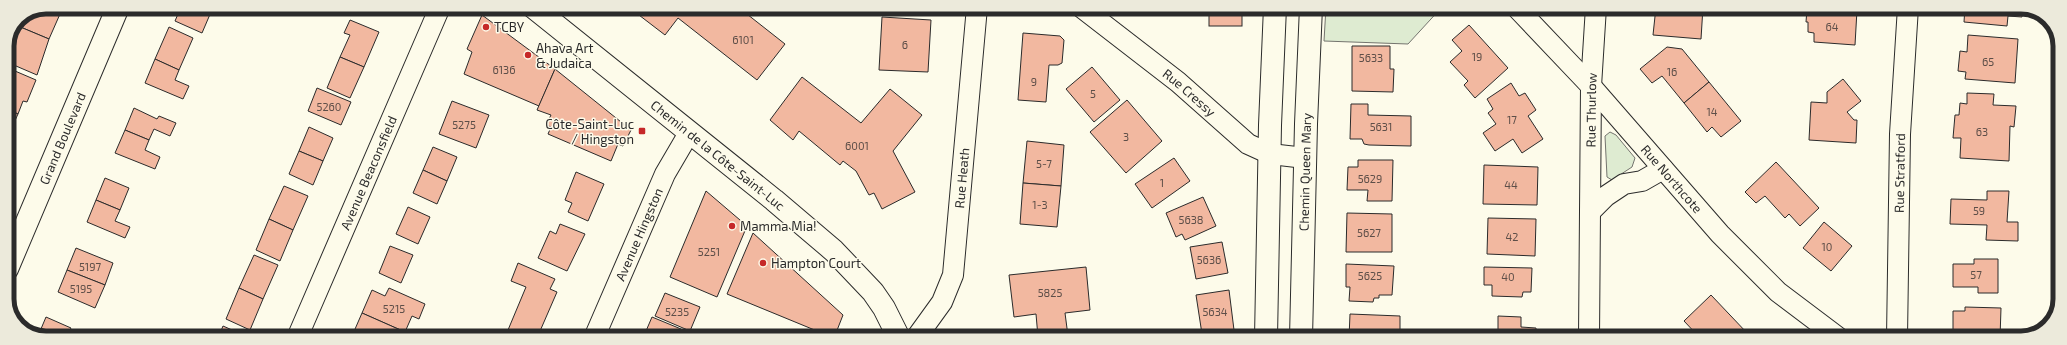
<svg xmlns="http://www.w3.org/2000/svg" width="2067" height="345" viewBox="0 0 2067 345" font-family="'Exo 2',sans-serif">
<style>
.green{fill:#deebd1;stroke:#74746e}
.building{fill:#f2b8a0;stroke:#2b2b2b}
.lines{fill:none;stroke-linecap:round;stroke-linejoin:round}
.minor-casing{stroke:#2b2b2b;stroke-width:22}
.tertiary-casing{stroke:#2b2b2b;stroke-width:24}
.secondary-casing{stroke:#2b2b2b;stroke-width:24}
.minor{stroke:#fdfbea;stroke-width:20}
.tertiary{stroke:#fdfbea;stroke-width:22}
.secondary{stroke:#fdfbea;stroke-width:22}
.poi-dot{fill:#c62828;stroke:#fdfbea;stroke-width:1.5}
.labels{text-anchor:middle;stroke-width:3;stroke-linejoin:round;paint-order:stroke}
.number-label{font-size:11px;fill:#5d4e48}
.poi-label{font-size:13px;fill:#2b2b2b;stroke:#fdfbea;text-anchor:start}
.street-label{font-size:13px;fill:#2b2b2b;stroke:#fdfbea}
.rim{fill:none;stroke:#2b2b2b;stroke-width:5}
</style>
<rect width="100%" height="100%" fill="#fdfbea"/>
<g class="green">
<polygon points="1326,7 1442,7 1408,44 1324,41"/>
<polygon points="1610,132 1616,135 1635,158 1632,167 1612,180 1607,177 1605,136"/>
</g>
<g class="building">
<polygon points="181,7 199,7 211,12 202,33 175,21"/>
<polygon points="199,7 213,7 211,12"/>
<polygon points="389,7 402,7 400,12"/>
<polygon points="639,7 738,7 785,44 757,80 678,18 665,35 635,12"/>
<rect x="1209" y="7" width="33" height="19"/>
<polygon points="1656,7 1703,7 1701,39 1653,35"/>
<polygon points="1815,7 1857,10 1855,45 1814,42 1814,33 1808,32 1808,22 1806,22 1807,9 1815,9"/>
<polygon points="1965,7 2023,7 2022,17 2008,16 2007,26 1964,22"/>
<polygon points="44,8 60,14 49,39 18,26 22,17"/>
<polygon points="482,15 555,69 539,106 464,74 472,52 467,49"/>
<polygon points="882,17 931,20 928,72 879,70"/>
<polygon points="350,20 379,32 364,67 340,57 350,35 344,33"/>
<polygon points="1469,25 1508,68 1475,98 1464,85 1468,81 1450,62 1462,51 1452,40"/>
<polygon points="18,26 49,39 37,75 9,63 13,55 7,52"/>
<polygon points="169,27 193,38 179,70 155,59"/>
<polygon points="1023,33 1060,36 1064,40 1062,63 1058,65 1049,65 1046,102 1018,100"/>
<polygon points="1968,35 2018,39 2015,83 1965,79 1966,72 1958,71 1960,51 1967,52"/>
<polygon points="1352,46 1390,46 1390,69 1394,69 1393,92 1352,91"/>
<polygon points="1667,47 1682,49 1709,82 1684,103 1662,76 1652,83 1640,69"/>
<polygon points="340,57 364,67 350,98 327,88"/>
<polygon points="155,59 179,70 175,80 189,86 183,99 145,83"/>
<polygon points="1092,67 1120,100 1094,122 1066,89"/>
<polygon points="8,68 36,80 27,102 23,101 18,114 7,109"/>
<polygon points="555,69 631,130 623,146 618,144 611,161 548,134 551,127 546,125 551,115 537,110"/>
<polygon points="802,77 861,123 890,89 922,115 893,151 915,192 882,209 874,193 869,195 856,171 843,161 840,165 799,131 793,140 770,120"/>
<polygon points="1843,79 1861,101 1847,112 1854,120 1857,120 1856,143 1809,140 1811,102 1827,103 1827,92"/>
<polygon points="1709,82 1741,121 1721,137 1712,127 1707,132 1684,103"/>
<polygon points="1511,83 1519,96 1525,93 1536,110 1528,116 1543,139 1522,153 1513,139 1495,151 1483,133 1496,124 1488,113 1493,109 1487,99"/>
<polygon points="317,88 351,102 341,125 308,111"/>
<polygon points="1967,93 1994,94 1993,105 2016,106 2014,127 2010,126 2009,161 1960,158 1961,138 1953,138 1955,115 1959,115 1960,103 1967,104"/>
<polygon points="1127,100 1162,141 1126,173 1090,132"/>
<polygon points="452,101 489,115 476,148 439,134"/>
<polygon points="1351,104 1368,104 1368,115 1411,116 1411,146 1369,145 1364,144 1362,139 1350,139"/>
<polygon points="134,108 157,119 159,116 176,123 170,136 154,129 149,140 125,130"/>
<polygon points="7,109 18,114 7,138"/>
<polygon points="309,127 333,138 323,161 299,151"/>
<polygon points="125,130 149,140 145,150 160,157 155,169 115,153"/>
<polygon points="1027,141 1064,145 1061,186 1023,183"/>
<polygon points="433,147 457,157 447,181 423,170"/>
<polygon points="299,151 323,161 313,185 289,174"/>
<polygon points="1174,158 1190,181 1152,208 1135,184"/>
<polygon points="1358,160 1393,160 1392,201 1367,201 1368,190 1347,190 1348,167 1358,167"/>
<polygon points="1776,162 1819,208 1800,226 1789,214 1785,218 1765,196 1756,203 1745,192"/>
<polygon points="1484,165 1538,167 1537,205 1483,204"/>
<polygon points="423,170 447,181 437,204 413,193"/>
<polygon points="576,172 604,184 588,221 568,212 572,203 565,200"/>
<polygon points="105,178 129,188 120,210 96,200"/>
<polygon points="1023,183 1061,186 1057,227 1020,224"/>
<polygon points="284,186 308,196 293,230 269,219"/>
<polygon points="706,191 747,226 717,297 670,277"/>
<polygon points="1987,191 2009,191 2007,222 2018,222 2018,241 1986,240 1987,225 1950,224 1951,199 1987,200"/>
<polygon points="1203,197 1216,226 1185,240 1182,234 1176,237 1166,213"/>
<polygon points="96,200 120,210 115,221 130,227 125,238 87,222"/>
<polygon points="408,207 430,217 418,244 396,234"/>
<polygon points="1347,213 1392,214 1392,252 1346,252"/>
<polygon points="1488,218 1536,219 1535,256 1487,254"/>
<polygon points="269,219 293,230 280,261 256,250"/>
<polygon points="1824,222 1852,246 1831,271 1803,248"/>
<polygon points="560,224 585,234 567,271 538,258 550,231 556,234"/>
<polygon points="753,233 843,315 834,338 727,294"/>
<polygon points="1222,242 1228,273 1196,279 1190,247"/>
<polygon points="390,246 413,255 401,283 379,273"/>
<polygon points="76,248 113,263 105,285 67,270"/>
<polygon points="254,255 278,265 263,299 239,288"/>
<polygon points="1974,259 1998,259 1998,293 1978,293 1978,287 1953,287 1953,264 1974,264"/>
<polygon points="518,263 555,279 550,289 557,292 537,338 527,338 508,330 526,287 511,281"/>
<polygon points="1346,264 1394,266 1392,295 1379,295 1379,298 1374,298 1373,302 1349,301 1350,287 1346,287"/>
<polygon points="1086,267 1090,310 1065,313 1068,336 1093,333 1093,338 1034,338 1038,337 1036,314 1014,317 1009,275"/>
<polygon points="1484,267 1532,268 1531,292 1523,292 1522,297 1492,296 1492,285 1484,285"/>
<polygon points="67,270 105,285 95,308 58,292"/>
<polygon points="239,288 263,299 250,330 226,319"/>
<polygon points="389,288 425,304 419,319 412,316 405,332 362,313 372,290 385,296"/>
<polygon points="1229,290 1234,330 1202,334 1196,295"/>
<polygon points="665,293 700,307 690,331 655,316"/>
<polygon points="1711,295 1748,334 1743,338 1700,338 1684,321"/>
<polygon points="1965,307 2001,308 2000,338 1953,338 1953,311 1965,311"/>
<polygon points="362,313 405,332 402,338 356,338 352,336"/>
<polygon points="1350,314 1400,316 1400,338 1349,338"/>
<polygon points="1498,316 1521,317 1521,327 1536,328 1536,338 1498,338"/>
<polygon points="46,317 71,328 66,338 38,336"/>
<polygon points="652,317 681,329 677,338 643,338"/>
<polygon points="223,326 248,337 248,338 218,338"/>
<rect x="1642" y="330" width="35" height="8"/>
</g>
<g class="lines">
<g class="minor-casing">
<g id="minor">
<path id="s1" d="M1081 7 1178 82 1248 144 1270 154 1305 158"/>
<path id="s2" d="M1516 7 1591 86 1720 234 1778 292 1839 338"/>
<polyline points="1590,212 1606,196 1624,184 1642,181 1663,169"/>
<path id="s3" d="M297 338 440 7"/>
<path id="s4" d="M594 338 665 174 689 133"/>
<path id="s5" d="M916 338 942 302 953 275 977 7"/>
<path id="s6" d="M1589 338 1591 86 1596 7"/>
<path id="s7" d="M1897 338 1900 134 1908 7"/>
</g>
</g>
<g class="tertiary-casing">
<g id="tertiary">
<path id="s8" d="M7 269 118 7"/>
<polyline points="1266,338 1270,125 1275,7"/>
<path id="s9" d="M1301 338 1306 124 1311 7"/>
</g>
</g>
<g class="secondary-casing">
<g id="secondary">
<path id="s10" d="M533 7 774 200 834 251 873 292 884 308 899 338"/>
</g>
</g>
<use href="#minor" class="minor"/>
<use href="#tertiary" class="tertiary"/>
<use href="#secondary" class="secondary"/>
</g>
<g class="poi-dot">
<circle cx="486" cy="27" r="4"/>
<circle cx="528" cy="55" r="4"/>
<rect x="638" y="127" width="8" height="8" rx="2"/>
<circle cx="732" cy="226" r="4"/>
<circle cx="763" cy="263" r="4"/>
</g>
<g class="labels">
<g class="number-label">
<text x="1832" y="31">64</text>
<text x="743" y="44">6101</text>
<text x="905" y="49">6</text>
<text x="1477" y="61">19</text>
<text x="1371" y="62">5633</text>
<text x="1988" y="66">65</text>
<text x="504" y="74">6136</text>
<text x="1672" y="76">16</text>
<text x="1034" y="86">9</text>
<text x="1093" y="98">5</text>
<text x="329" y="111">5260</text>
<text x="1712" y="116">14</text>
<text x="1512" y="124">17</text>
<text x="464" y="129">5275</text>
<text x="1381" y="131">5631</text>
<text x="1982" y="136">63</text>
<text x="1126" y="141">3</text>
<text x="857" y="150">6001</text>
<text x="1044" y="168">5-7</text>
<text x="1370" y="183">5629</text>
<text x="1162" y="187">1</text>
<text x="1511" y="189">44</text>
<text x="1040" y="209">1-3</text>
<text x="1979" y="215">59</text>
<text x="1191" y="224">5638</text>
<text x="1369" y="237">5627</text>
<text x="1512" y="241">42</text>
<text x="1827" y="251">10</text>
<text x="709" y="256">5251</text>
<text x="1209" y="264">5636</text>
<text x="90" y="271">5197</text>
<text x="1976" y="279">57</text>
<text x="1370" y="280">5625</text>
<text x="1508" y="281">40</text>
<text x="81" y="293">5195</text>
<text x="1050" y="297">5825</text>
<text x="394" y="313">5215</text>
<text x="677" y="316">5235</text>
<text x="1215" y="316">5634</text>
</g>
<g class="poi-label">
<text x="494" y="32">TCBY</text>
<text x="536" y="53">Ahava Art<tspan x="536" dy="15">&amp; Judaica</tspan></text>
<text x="634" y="129" text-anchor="end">Côte-Saint-Luc<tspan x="634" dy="15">/ Hingston</tspan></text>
<text x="740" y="231">Mamma Mia!</text>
<text x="771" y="268">Hampton Court</text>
</g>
<g class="street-label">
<text dy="5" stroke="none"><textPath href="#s1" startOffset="138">Rue Cressy</textPath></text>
<text dy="5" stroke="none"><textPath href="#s6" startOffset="228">Rue Thurlow</textPath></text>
<text dy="5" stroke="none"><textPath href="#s8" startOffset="142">Grand Boulevard</textPath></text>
<text dy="5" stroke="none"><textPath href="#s10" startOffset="237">Chemin de la Côte-Saint-Luc</textPath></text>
<text dy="5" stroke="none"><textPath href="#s3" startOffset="180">Avenue Beaconsfield</textPath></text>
<text dy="5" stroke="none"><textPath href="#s9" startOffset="166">Chemin Queen Mary</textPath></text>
<text dy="5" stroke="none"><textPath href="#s7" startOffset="165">Rue Stratford</textPath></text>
<text dy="5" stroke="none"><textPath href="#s5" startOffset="171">Rue Heath</textPath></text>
<text dy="5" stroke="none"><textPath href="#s2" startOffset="232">Rue Northcote</textPath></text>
<text dy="5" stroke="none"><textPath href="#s4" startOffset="113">Avenue Hingston</textPath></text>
</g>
</g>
<path d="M0 0H2067V345H0ZM46 14H2021A32 32 0 0 1 2053 46V299A32 32 0 0 1 2021 331H46A32 32 0 0 1 14 299V46A32 32 0 0 1 46 14Z" fill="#eceadb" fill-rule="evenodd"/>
<path class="rim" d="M46 14H2021A32 32 0 0 1 2053 46V299A32 32 0 0 1 2021 331H46A32 32 0 0 1 14 299V46A32 32 0 0 1 46 14Z"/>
</svg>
